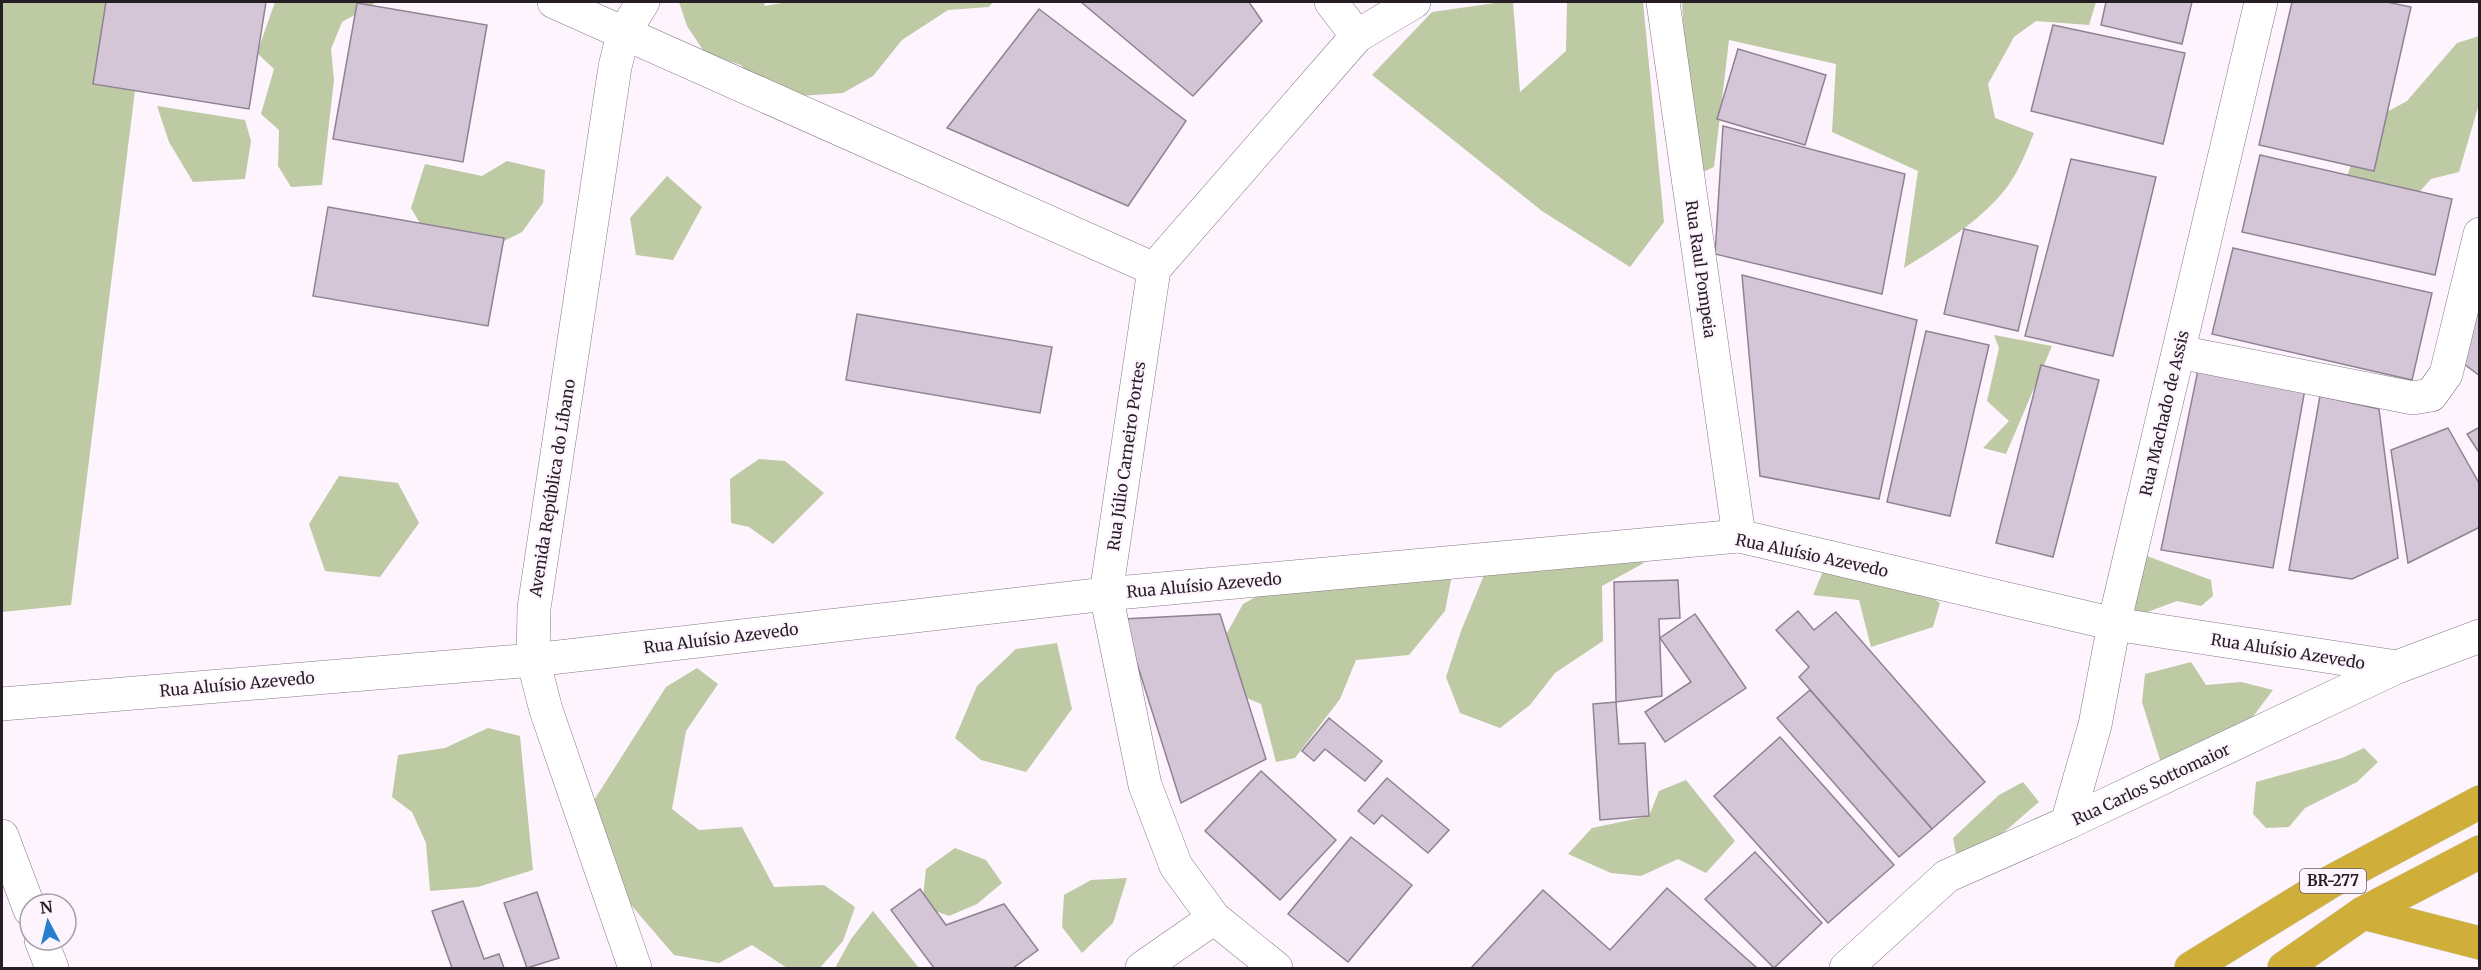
<svg xmlns="http://www.w3.org/2000/svg" width="2481" height="970" viewBox="0 0 2481 970" font-family="Merriweather,serif">
<style>
.forest{fill:#bdcaa4}
.building{fill:#d4c6d6;stroke:#8f8292;stroke-width:1.5}
.lines{fill:none;stroke-linecap:round;stroke-linejoin:round}
.minor-casing{stroke:#867888;stroke-width:34}
.tertiary-casing{stroke:#867888;stroke-width:34}
.trunk-casing{stroke:#d8d7d8;stroke-width:34}
.minor{stroke:#fff;stroke-width:33}
.tertiary{stroke:#fff;stroke-width:33}
.trunk{stroke:#cfae3a;stroke-width:33}
.labels{text-anchor:middle;stroke-width:4.5;stroke-linejoin:round;paint-order:stroke}
.shield{fill:#fdf4fe;stroke:#665f66;stroke-width:1.5}
.shield-label{font-size:15px;font-weight:bold;fill:#251f25}
.street-label{font-size:16px;fill:#251f25;stroke:#fdf4fe}
</style>
<rect width="100%" height="100%" fill="#fdf4fe"/>
<g class="forest">
<polygon points="2,2 146,2 71,605 2,612"/>
<polygon points="275,2 377,2 342,22 331,49 334,80 322,185 291,187 278,166 279,130 261,114 274,69 257,53"/>
<polygon points="679,2 765,2 764,6 788,2 993,2 989,7 948,10 902,40 873,76 843,93 770,98 741,65 705,53 687,26"/>
<polygon points="1502,2 1513,2 1520,92 1566,51 1567,2 1643,2 1664,222 1630,267 1542,211 1372,75 1432,12"/>
<path d="M1682 2H2096L2089 25 2036 21 2014 37 1988 84 1995 118 2034 133C2026 153 2017 175 2004 191 1978 223 1938 247 1904 268L1918 171 1832 132 1836 64 1729 40 1714 167 1692 177Z"/>
<polygon points="2479,36 2479,104 2459,172 2431,179 2411,201 2344,184 2354,157 2376,118 2407,101 2457,43"/>
<polygon points="157,106 245,120 251,141 245,179 193,182 169,142"/>
<polygon points="507,161 545,170 543,203 522,232 478,254 431,242 411,208 425,164 482,176"/>
<polygon points="667,176 702,207 673,260 636,255 630,218"/>
<polygon points="1994,335 2052,346 2006,454 1983,448 2009,421 1987,401 1999,348"/>
<polygon points="759,459 785,461 824,493 773,544 749,527 731,523 730,479"/>
<polygon points="339,476 398,483 419,523 380,577 325,571 309,524"/>
<polygon points="1622,545 1644,563 1602,586 1603,641 1555,673 1530,705 1500,728 1460,713 1446,677 1461,631 1487,568 1537,571 1564,556"/>
<polygon points="2139,553 2211,580 2213,596 2201,606 2177,601 2123,621"/>
<polygon points="1824,569 1913,583 1940,603 1933,627 1871,647 1859,600 1813,595"/>
<polygon points="1453,570 1445,611 1409,655 1356,660 1340,699 1295,758 1276,762 1261,704 1230,691 1217,651 1243,604 1274,587"/>
<polygon points="1057,643 1072,709 1026,772 981,760 955,738 977,686 1016,649"/>
<polygon points="2191,662 2206,685 2241,682 2273,690 2226,752 2161,763 2142,702 2145,674"/>
<polygon points="697,668 718,684 686,731 672,809 699,830 742,827 774,887 824,885 855,907 843,941 820,968 787,968 752,945 719,963 674,955 600,869 577,827 666,687"/>
<polygon points="488,728 520,736 533,870 478,887 430,891 426,843 412,812 392,797 398,755 445,748"/>
<polygon points="2364,748 2378,762 2357,782 2305,808 2289,827 2266,828 2253,814 2256,782 2342,758"/>
<polygon points="1686,780 1735,841 1706,873 1678,859 1641,876 1611,873 1568,854 1592,828 1649,816 1659,791"/>
<polygon points="2023,782 2039,802 1996,839 1957,858 1953,838 1999,795"/>
<polygon points="955,848 986,860 1002,883 977,904 949,916 922,906 926,869"/>
<polygon points="1127,878 1113,923 1082,953 1062,927 1064,895 1091,880"/>
<polygon points="873,911 919,968 835,968 851,939"/>
</g>
<g class="building">
<polygon points="106,2 266,2 249,109 93,84"/>
<polygon points="1081,2 1249,2 1262,21 1193,96"/>
<polygon points="2106,2 2192,2 2182,44 2101,25"/>
<polygon points="2292,2 2387,2 2411,7 2374,171 2259,145"/>
<polygon points="357,3 487,25 463,162 333,139"/>
<polygon points="1039,9 1186,121 1128,206 947,128"/>
<polygon points="2053,25 2185,53 2163,144 2031,111"/>
<polygon points="1738,49 1826,75 1805,145 1717,119"/>
<polygon points="1723,126 1905,174 1882,294 1715,254"/>
<polygon points="2260,155 2452,199 2435,275 2242,232"/>
<polygon points="2071,159 2156,177 2113,356 2025,336"/>
<polygon points="328,207 504,238 488,326 313,296"/>
<polygon points="1964,229 2038,246 2018,331 1944,314"/>
<polygon points="2233,248 2432,293 2412,380 2212,334"/>
<polygon points="1742,275 1917,320 1879,499 1760,476"/>
<polygon points="2480,285 2480,376 2460,361"/>
<polygon points="857,314 1052,347 1040,413 846,380"/>
<polygon points="1926,331 1989,345 1950,516 1887,502"/>
<polygon points="2041,365 2099,380 2053,557 1996,543"/>
<polygon points="2198,370 2305,389 2273,568 2161,550"/>
<polygon points="2320,396 2379,409 2398,558 2352,579 2289,570"/>
<polygon points="2480,427 2480,454 2467,434"/>
<polygon points="2448,428 2480,485 2480,527 2408,563 2391,450"/>
<polygon points="1678,580 1680,618 1659,619 1662,696 1616,702 1614,582"/>
<polygon points="1798,611 1814,630 1836,612 1985,782 1932,829 1799,677 1809,667 1776,630"/>
<polygon points="1220,614 1266,759 1181,803 1123,619"/>
<polygon points="1695,614 1746,688 1665,742 1645,712 1691,682 1660,638"/>
<polygon points="1810,690 1932,829 1899,857 1777,718"/>
<polygon points="1616,702 1619,744 1645,743 1649,816 1600,820 1593,704"/>
<polygon points="1329,718 1382,761 1365,781 1325,749 1314,761 1302,751"/>
<polygon points="1780,737 1894,865 1828,923 1714,796"/>
<polygon points="1261,771 1336,840 1280,900 1205,831"/>
<polygon points="1387,778 1449,830 1428,853 1382,815 1374,824 1358,811"/>
<polygon points="1351,837 1412,885 1348,962 1288,914"/>
<polygon points="1755,852 1822,923 1774,968 1705,899"/>
<polygon points="1667,888 1757,968 1471,968 1543,890 1610,950"/>
<polygon points="920,889 946,925 1004,904 1038,950 1013,968 934,968 891,910"/>
<polygon points="537,892 559,958 527,968 504,903"/>
<polygon points="463,901 484,959 499,954 504,968 452,968 432,911"/>
</g>
<g class="lines">
<g class="minor-casing">
<g id="minor">
<polyline points="554,2 1154,269"/>
<polyline points="1331,2 1357,36"/>
<polyline points="1663,2 1739,536"/>
<polyline points="2179,352 2413,398 2431,395 2446,374 2480,234"/>
<polyline points="2,704 533,660 1106,594 1739,536 2114,624 2397,667"/>
<polyline points="2,836 30,910"/>
<polyline points="41,940 52,968"/>
<polyline points="635,968 546,710 533,660 534,608 615,67 623,34 643,2"/>
<polyline points="1142,968 1214,918"/>
<polyline points="1276,968 1214,918 1176,866 1145,785 1106,594 1154,269 1357,36 1414,2"/>
<polyline points="1846,968 1947,876 2067,823 2095,725 2114,624 2261,2"/>
</g>
</g>
<g class="tertiary-casing">
<polyline id="tertiary" points="2067,823 2397,667 2480,636"/>
</g>
<g class="trunk-casing">
<g id="trunk">
<polyline points="2363,913 2480,943"/>
<polyline points="2191,968 2332,881 2480,802"/>
<polyline points="2284,968 2363,913 2480,852"/>
</g>
</g>
<use href="#minor" class="minor"/>
<use href="#tertiary" class="tertiary"/>
<use href="#trunk" class="trunk"/>
</g>
<g class="labels">
<rect class="shield" x="2300" y="869" width="66" height="24" rx="4.5"/>
<g class="shield-label">
<text x="2333" y="886">BR-277</text>
</g>
<g class="street-label">
<text transform="translate(1701 269) rotate(82)" y="6">Rua Raul Pompeia</text>
<text transform="translate(2164 413) rotate(-77)" y="6">Rua Machado de Assis</text>
<text transform="translate(1126 456) rotate(-82)" y="6">Rua Júlio Carneiro Portes</text>
<text transform="translate(552 488) rotate(-81)" y="6">Avenida República do Líbano</text>
<text transform="translate(1812 555) rotate(12)" y="6">Rua Aluísio Azevedo</text>
<text transform="translate(1204 585) rotate(-5)" y="6">Rua Aluísio Azevedo</text>
<text transform="translate(721 638) rotate(-7)" y="6">Rua Aluísio Azevedo</text>
<text transform="translate(2288 651) rotate(9)" y="6">Rua Aluísio Azevedo</text>
<text transform="translate(237 684) rotate(-5)" y="6">Rua Aluísio Azevedo</text>
<text transform="translate(2151 784) rotate(-25)" y="6">Rua Carlos Sottomaior</text>
</g>
</g>
<rect width="2481" height="970" fill="none" stroke="#251f25" stroke-width="6"/>
<g transform="translate(48 922) rotate(353)"><circle r="28" fill="#fdf4fe" stroke="#a79fa7" stroke-width="1.5"/>
<path d="M0-4.5L10 22L0 15L-10 22Z" fill="#297fcd"/>
<text y="-9" font-size="16" font-weight="bold" text-anchor="middle" fill="#251f25">N</text>
</g>
</svg>
